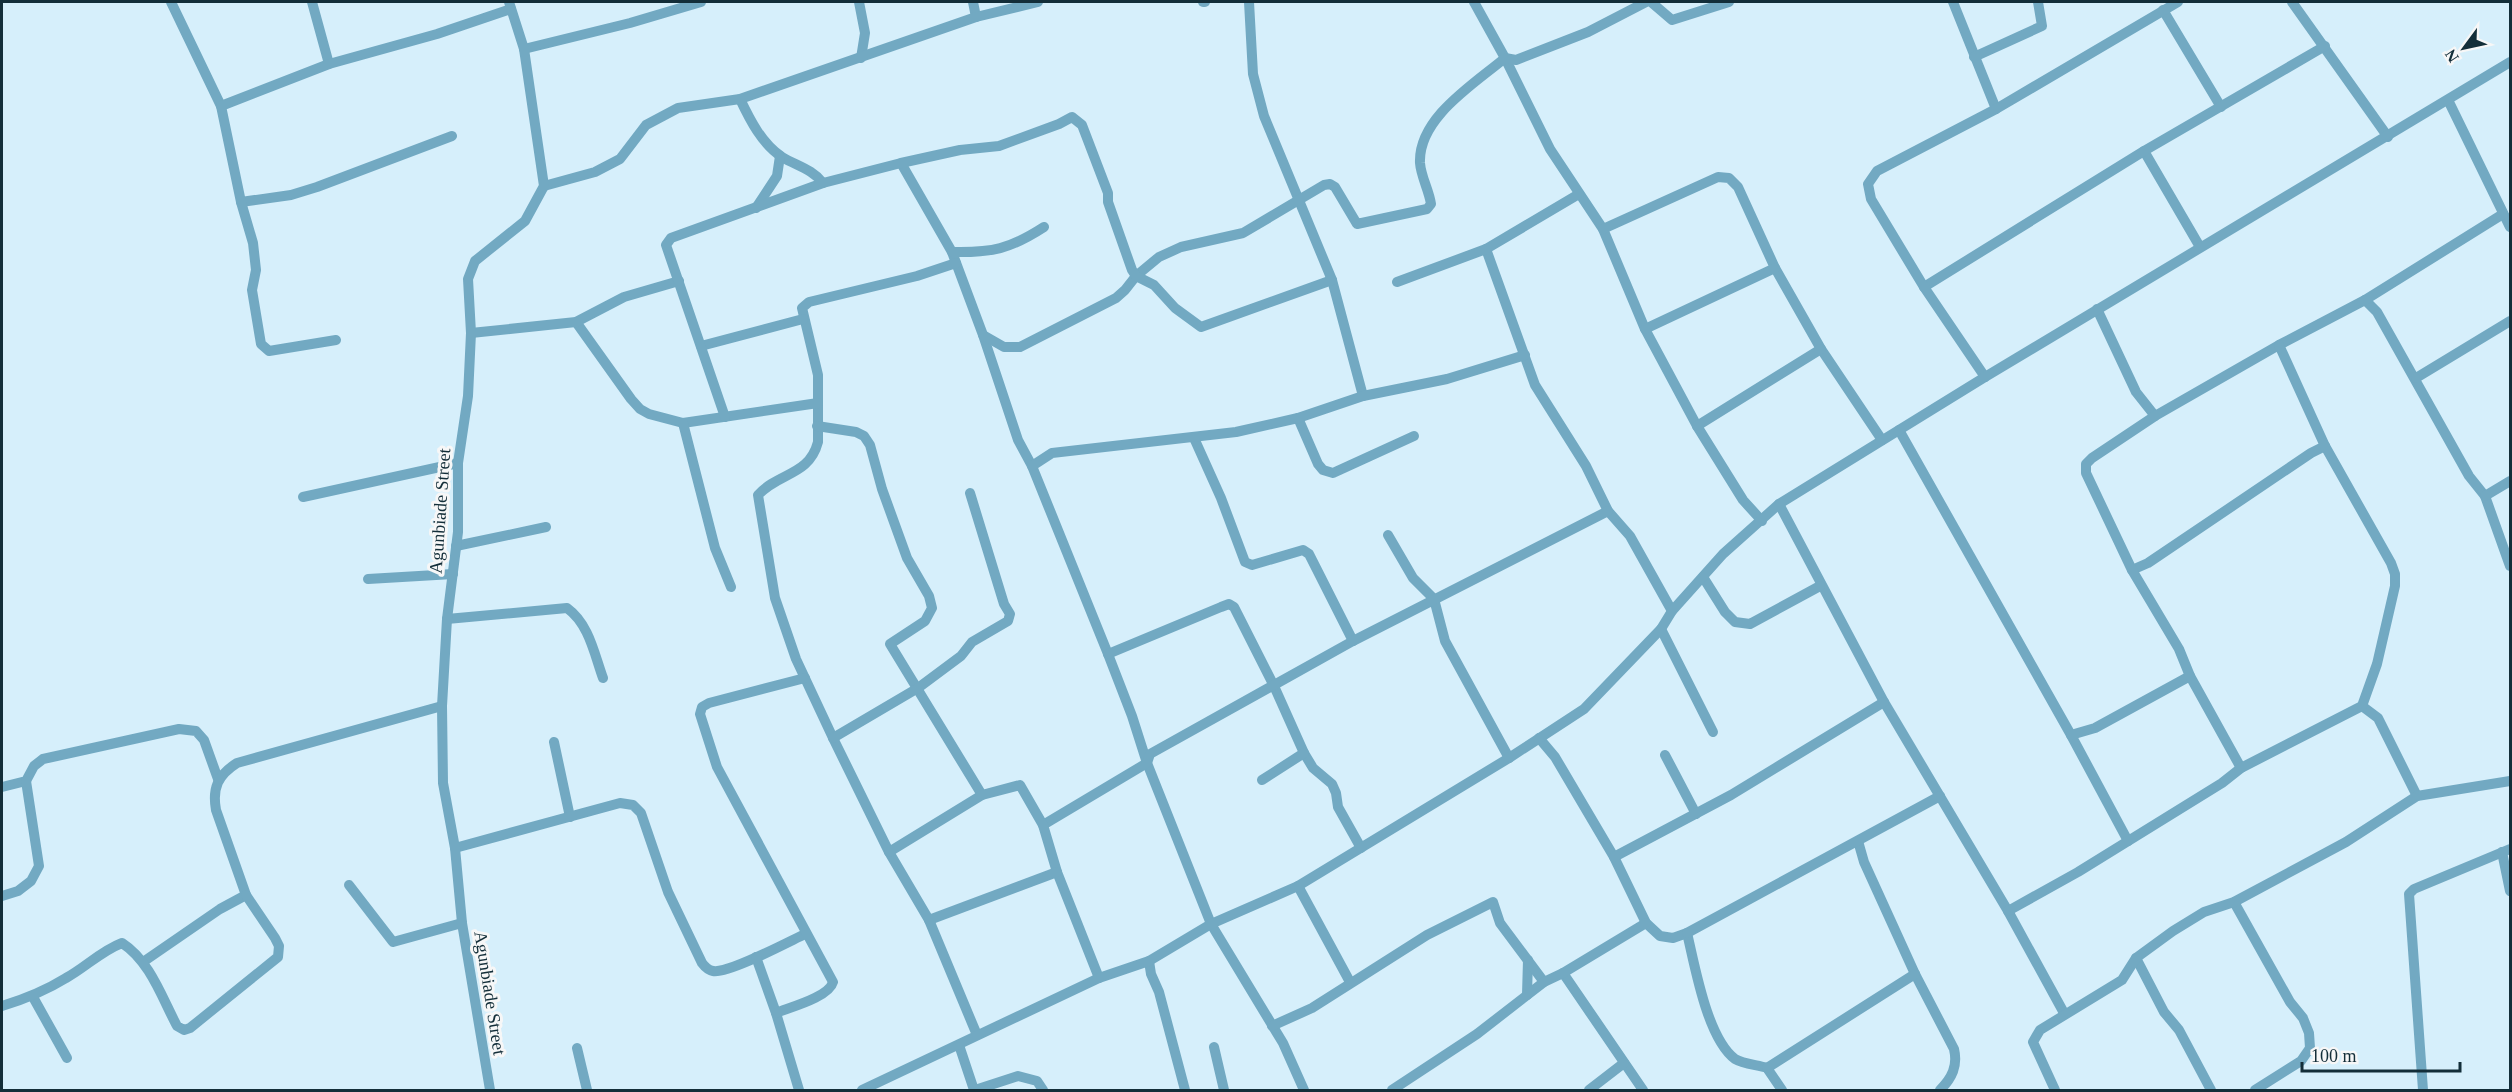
<svg xmlns="http://www.w3.org/2000/svg" width="2512" height="1092" viewBox="0 0 2512 1092" font-family="Georgia,serif">
<style>
.lines{fill:none;stroke-linecap:round;stroke-linejoin:round}
.minor{stroke:#72a9c2;stroke-width:10}
.labels{text-anchor:middle;stroke-width:6;stroke-linejoin:round;paint-order:stroke}
.street-label{font-size:18px;fill:#132e39;stroke:#f7f7f7}
</style>
<rect width="100%" height="100%" fill="#d6effb"/>
<g class="lines">
<g class="minor">
<polyline points="171,2 221,106"/>
<polyline points="312,2 329,64"/>
<polyline points="859,2 865,33 861,58"/>
<polyline points="973,2 976,17"/>
<polyline points="1203,2 1205,2"/>
<polyline points="1249,2 1253,74 1264,116 1332,280 1363,396"/>
<polyline points="1474,2 1505,58 1550,149 1603,229 1645,329 1697,426 1743,500 1762,521"/>
<polyline points="1651,2 1672,20 1729,2"/>
<polyline points="1953,2 1996,109"/>
<polyline points="2292,2 2388,137"/>
<polyline points="2163,10 2221,107"/>
<polyline points="524,49 630,23 701,2"/>
<polyline points="1974,57 2042,26 2038,2"/>
<path d="M740 99C750 120 762 144 782 157 797 166 812 169 823 183"/>
<polyline points="2448,100 2510,227"/>
<polyline points="2144,151 2200,247"/>
<polyline points="901,163 952,252 983,335 1018,440 1032,466 1108,654 1132,716 1147,763 1211,924 1283,1043 1304,1090"/>
<polyline points="544,186 595,172 620,159 646,125 678,108 740,99 976,17 1038,2"/>
<polyline points="241,202 291,195 317,187 452,136"/>
<polyline points="756,208 777,176 780,156"/>
<polyline points="1603,229 1718,177 1729,178 1738,187 1775,268 1821,349 1882,440"/>
<polyline points="1486,249 1535,385 1586,466 1608,511 1630,536 1672,611"/>
<path d="M952 252C992 253 1010 249 1044 227"/>
<path d="M956 263 917 276 809 302 802 308 818 375V442C809 476 779 472 758 495L775 598 796 659 833 738 889 852 929 920 977 1035"/>
<polyline points="1397,282 1486,249 1579,194"/>
<polyline points="1924,287 2144,151 2325,46"/>
<polyline points="2365,300 2377,312 2469,476 2485,496 2510,566"/>
<polyline points="2097,309 2136,392 2155,416"/>
<polyline points="576,322 631,399 640,409 649,414 683,423 818,403"/>
<polyline points="1645,329 1775,268"/>
<polyline points="471,333 576,322 624,297 679,281"/>
<path d="M983 335 1004 347H1020L1116 298 1125 290 1136 276 1159 257 1181 247 1243 233 1324 185 1330 184 1335 187 1357 224 1427 209 1431 204C1429 190 1421 177 1420 163 1418 118 1474 84 1505 58L1516 60 1588 32 1646 2"/>
<polyline points="336,340 269,351 261,344 252,290 256,270 253,243 241,202 221,106 329,64 437,34 511,9"/>
<polyline points="701,346 803,319"/>
<polyline points="1985,377 1924,287 1871,199 1868,184 1877,171 1996,109 2178,2"/>
<polyline points="2416,378 2510,321"/>
<polyline points="725,417 666,245 671,238 823,183 901,163 960,150 999,146 1059,124 1072,117 1082,125 1108,193 1108,202 1132,270 1136,276 1154,285 1175,308 1201,327 1332,280"/>
<polyline points="1298,418 1318,464 1323,470 1333,473 1414,436"/>
<polyline points="683,423 715,548 731,587"/>
<polyline points="817,426 856,432 864,436 870,445 882,489 907,558 929,596 932,608 925,621 890,644 982,795"/>
<polyline points="1697,426 1821,349"/>
<polyline points="1899,430 2071,735 2128,841"/>
<polyline points="1194,438 1221,498 1245,562 1252,565 1303,550 1309,554 1353,641"/>
<polyline points="1032,466 1052,453 1236,432 1298,418 1363,396 1447,379 1525,355"/>
<polyline points="2485,496 2510,481"/>
<polyline points="303,497 458,463"/>
<polyline points="1779,504 1884,702 2008,911 2064,1013"/>
<polyline points="1388,535 1413,578 1434,599 1445,641 1509,758"/>
<polyline points="456,546 546,527"/>
<polyline points="2132,570 2148,563 2311,453 2325,446"/>
<polyline points="1703,577 1725,612 1735,622 1750,624 1820,586"/>
<polyline points="368,579 453,574"/>
<path d="M447 619 567 608C589 624 594 653 603 678"/>
<polyline points="1661,629 1713,732"/>
<polyline points="1108,654 1221,607 1229,604 1234,607 1274,686 1304,753 1313,768 1332,784 1336,793 1338,807 1361,848"/>
<polyline points="2362,706 2378,718 2417,796"/>
<polyline points="2071,735 2095,728 2190,676"/>
<polyline points="833,738 918,688 961,656 972,642 1008,621 1010,614 1004,604 970,493"/>
<path d="M1539 738 1555 757 1614 857 1646 923 1660 936 1673 938 1687 933C1695 966 1707 1038 1735 1059 1743 1064 1758 1065 1767 1068L1782 1090"/>
<polyline points="554,742 570,817"/>
<polyline points="1665,755 1696,814"/>
<polyline points="2241,768 2190,676 2179,649 2132,570 2086,473 2086,464 2092,458 2155,416 2279,345 2365,300 2503,214"/>
<polyline points="1262,780 1304,753"/>
<polyline points="2,787 26,781 34,766 43,759 179,729 196,731 204,740 218,779"/>
<polyline points="1043,825 1147,763 1150,754 1353,641 1608,511"/>
<path d="M1858 841 1864 862 1915 974 1954 1049C1958 1066 1952 1078 1940 1090"/>
<path d="M455 848 620 803 633 805 641 813 668 892 702 963C705 967 708 970 713 971 728 974 788 942 805 934"/>
<polyline points="889,852 982,795 1020,785 1043,825 1057,872 1099,978"/>
<polyline points="2502,852 2510,891"/>
<polyline points="1614,857 1731,795 1884,702"/>
<polyline points="349,885 393,942 462,923"/>
<polyline points="1298,886 1350,982"/>
<polyline points="2,896 18,891 31,881 39,866 26,781"/>
<polyline points="2234,902 2290,1002 2303,1018 2309,1033 2310,1048 2301,1061 2255,1090"/>
<polyline points="2008,911 2078,872 2222,783 2241,768 2362,706 2377,664 2395,586 2395,574 2391,563 2325,446 2279,345"/>
<polyline points="929,920 1057,872"/>
<polyline points="1687,933 1940,796"/>
<polyline points="756,957 776,1013 799,1090"/>
<polyline points="2136,958 2164,1012 2179,1030 2211,1090"/>
<polyline points="1149,961 1151,974 1159,992 1185,1090"/>
<path d="M143 962 220 909 246 895 216 810C212 788 218 775 237 763L442 706"/>
<polyline points="1563,973 1643,1090"/>
<polyline points="1527,995 1528,960"/>
<polyline points="33,997 67,1058"/>
<path d="M2 1006C25 999 45 991 66 978 86 967 101 951 122 943 150 961 162 998 177 1026L184 1030 190 1028 278 957 279 946 275 938 246 895"/>
<path d="M776 1013C791 1007 829 997 833 982L717 767 700 714 702 707 709 703 805 678"/>
<polyline points="1272,1026 1312,1008 1427,935 1493,902 1500,923 1544,982"/>
<polyline points="959,1045 974,1090"/>
<polyline points="1214,1047 1224,1090"/>
<polyline points="577,1048 587,1090"/>
<polyline points="1767,1068 1915,974"/>
<polyline points="490,1090 462,923 455,848 443,783 442,706 447,619 458,532 458,463 468,396 471,333 468,279 475,261 525,221 544,186 524,49 509,2"/>
<polyline points="862,1090 1099,978 1149,961 1211,924 1298,886 1509,758 1584,709 1661,629 1672,611 1723,554 1779,504 1985,377 2510,62"/>
<polyline points="975,1090 1018,1076 1037,1081 1043,1090"/>
<polyline points="1392,1090 1477,1034 1544,982 1563,973 1646,923"/>
<polyline points="1589,1090 1624,1063"/>
<polyline points="2055,1090 2033,1042 2040,1030 2122,980 2136,958 2173,931 2204,912 2234,902 2346,842 2417,796 2510,781"/>
<polyline points="2423,1090 2409,894 2414,889 2510,849"/>
</g>
</g>
<g class="labels">
<g class="street-label">
<text transform="translate(440 511) rotate(-86)" y="6">Agunbiade Street</text>
<text transform="translate(490 993) rotate(81)" y="6">Agunbiade Street</text>
</g>
</g>
<rect width="2512" height="1092" fill="none" stroke="#132e39" stroke-width="6"/>
<g transform="translate(2464 48) rotate(237)" stroke="#f7f7f7" stroke-width="4.5" paint-order="stroke">
<path d="M0-4.5L10 22L0 15L-10 22Z" fill="#132e39"/>
<text y="-9" font-size="16" font-weight="bold" text-anchor="middle" fill="#132e39">N</text>
</g>
<path d="M2302 1062v9h158v-9" fill="none" stroke="#132e39" stroke-width="3"/>
<text x="2311" y="1062" font-size="18" fill="#132e39" stroke="#f7f7f7" stroke-width="4.5" paint-order="stroke">100 m</text>
</svg>
